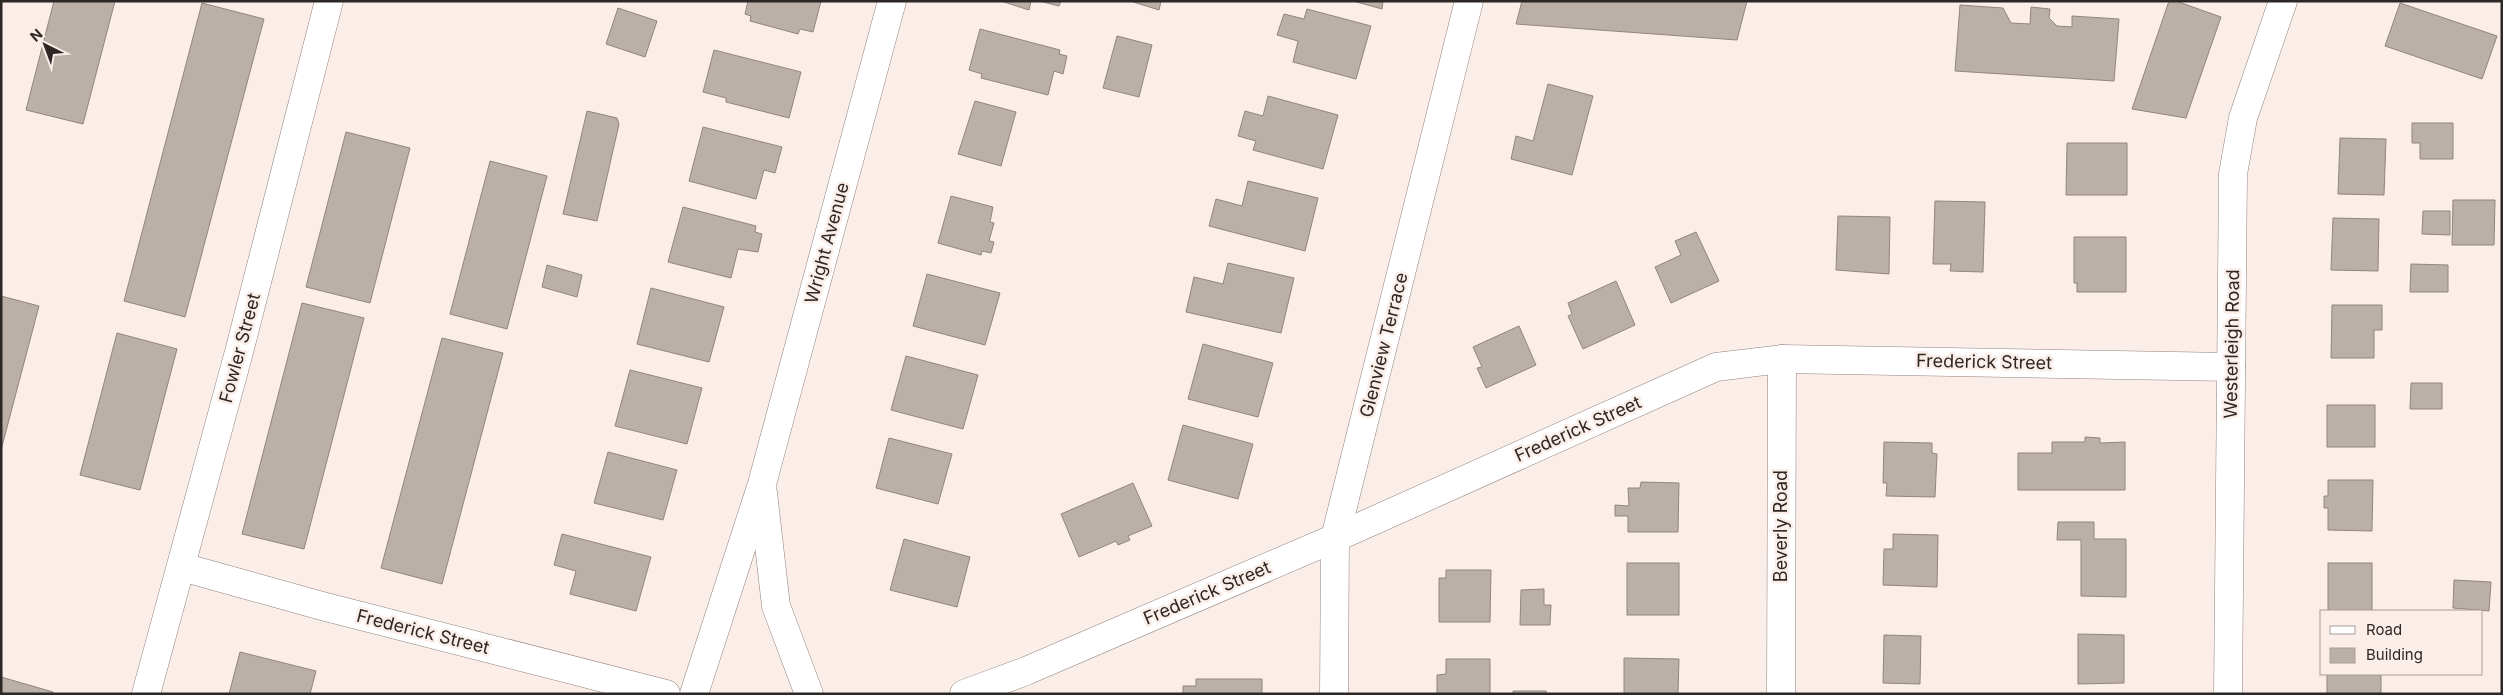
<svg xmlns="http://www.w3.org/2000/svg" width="2503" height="695" viewBox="0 0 2503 695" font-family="Inter,sans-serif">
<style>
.building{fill:#bbb0a7;stroke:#91867e}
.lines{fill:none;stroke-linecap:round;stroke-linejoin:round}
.street-casing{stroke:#90837e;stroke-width:29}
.street{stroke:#fff;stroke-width:28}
.labels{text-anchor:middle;stroke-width:5;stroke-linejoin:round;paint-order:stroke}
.street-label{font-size:18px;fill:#2d2825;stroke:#fbede7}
</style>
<rect width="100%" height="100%" fill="#fbede7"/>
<g class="building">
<polygon points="54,1 115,1 83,124 26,110"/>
<polygon points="748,1 821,1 813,32 800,29 798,34 750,21 751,16 745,14"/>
<polygon points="1001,1 1031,1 1029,10"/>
<polygon points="1039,1 1061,1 1059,6"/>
<polygon points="1130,1 1161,1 1159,10"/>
<polygon points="1353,1 1383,1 1382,9"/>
<polygon points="1522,1 1747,1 1737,40 1516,24"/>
<polygon points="2169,1 2176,1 2221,17 2186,118 2132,109"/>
<polygon points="202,3 264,19 185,317 124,301"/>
<polygon points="2400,3 2497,36 2482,79 2385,46"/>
<polygon points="1960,5 2003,8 2011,23 2030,24 2031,7 2050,9 2049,18 2057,26 2072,27 2072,16 2119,19 2114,81 1955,71"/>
<polygon points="618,8 657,21 645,57 606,44"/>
<polygon points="1307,9 1371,26 1356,79 1293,62 1298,41 1277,35 1284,14 1304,19"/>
<polygon points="980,29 1060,50 1059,54 1067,56 1063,74 1054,71 1048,95 981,78 982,74 969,70"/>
<polygon points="1117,36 1152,45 1139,97 1103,88"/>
<polygon points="714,50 801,72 789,118 726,102 726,98 703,92"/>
<polygon points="1548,84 1593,96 1572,175 1511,159 1516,136 1533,141"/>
<polygon points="1268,96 1338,115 1323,169 1253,150 1256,141 1238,136 1245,111 1263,116"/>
<polygon points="975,101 1016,112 1001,166 958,154"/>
<polygon points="587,111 617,118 619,124 597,221 563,214"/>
<polygon points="2412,123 2453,123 2453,159 2420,159 2420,143 2412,143"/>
<polygon points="703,127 782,147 775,173 764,170 756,199 689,181"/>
<polygon points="346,132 410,148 370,303 306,287"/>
<polygon points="2340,138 2386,139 2384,195 2338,194"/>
<polygon points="2067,143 2127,143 2127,195 2066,195"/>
<polygon points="490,161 547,176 507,329 450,314"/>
<polygon points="1248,181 1318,198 1305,251 1209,226 1216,199 1242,206"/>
<polygon points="951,196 993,207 990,222 994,223 989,241 994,242 991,253 982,251 981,255 938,243"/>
<polygon points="2453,200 2495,200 2494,245 2452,245"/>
<polygon points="1935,201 1985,202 1983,272 1950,271 1951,264 1933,264"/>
<polygon points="683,207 756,226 755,232 762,234 758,252 738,249 731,278 668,262"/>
<polygon points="2423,211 2450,211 2450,235 2422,234"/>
<polygon points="1838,216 1890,217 1889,274 1836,270"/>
<polygon points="2333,218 2379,219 2378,271 2331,270"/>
<polygon points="1696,232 1719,281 1671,303 1655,267 1681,255 1675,241"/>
<polygon points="2074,237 2126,237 2126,292 2077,292 2077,283 2074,283"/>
<polygon points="1228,263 1294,278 1281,333 1186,312 1194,277 1223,284"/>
<polygon points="2411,264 2448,265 2448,292 2410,292"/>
<polygon points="547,265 582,275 577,297 542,287"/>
<polygon points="927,274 1000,293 985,345 913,326"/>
<polygon points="1616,281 1635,325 1583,349 1568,316 1572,314 1568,303"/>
<polygon points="651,288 724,307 709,362 637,344"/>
<polygon points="1,296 39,306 1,450"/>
<polygon points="302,303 364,318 304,549 242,534"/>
<polygon points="2332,305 2382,305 2382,330 2374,330 2374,358 2331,358"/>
<polygon points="1519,326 1536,365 1486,388 1477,368 1482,367 1473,347"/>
<polygon points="117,333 177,349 140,490 80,475"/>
<polygon points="442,338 503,353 442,584 381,568"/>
<polygon points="1203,344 1273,363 1258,417 1188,399"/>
<polygon points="906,356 978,375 963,429 891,410"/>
<polygon points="630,370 702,388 687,444 615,426"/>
<polygon points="2411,383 2442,383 2442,409 2410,409"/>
<rect x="2327" y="405" width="48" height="42"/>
<polygon points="1183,425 1253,444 1238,499 1168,480"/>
<polygon points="2085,437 2100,438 2100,443 2125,442 2125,490 2018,490 2018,453 2052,453 2052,442 2085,442"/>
<polygon points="889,438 952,454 938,504 876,488"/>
<polygon points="1884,442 1932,443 1932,453 1937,454 1935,497 1886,496 1887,483 1883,483"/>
<polygon points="608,452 677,470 663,520 594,503"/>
<polygon points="2328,480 2373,480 2372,531 2328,530 2328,508 2324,508 2324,496 2328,496"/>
<polygon points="1641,482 1679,483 1678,532 1628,532 1628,516 1615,516 1615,505 1629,506 1628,488 1640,488"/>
<polygon points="1133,483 1152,526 1128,536 1130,540 1118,545 1116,541 1079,557 1061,514"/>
<polygon points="2058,522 2094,522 2094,539 2126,539 2126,597 2081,596 2081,540 2057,540"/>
<polygon points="562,534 651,557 636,611 570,594 576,571 554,565"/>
<polygon points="1893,534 1938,535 1937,587 1883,585 1884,549 1893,549"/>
<polygon points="904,539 970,557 957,607 890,590"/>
<rect x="1627" y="563" width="52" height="52"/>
<rect x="2328" y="563" width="44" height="48"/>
<polygon points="1446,570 1491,570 1490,622 1439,622 1439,578 1446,578"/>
<polygon points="2454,580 2491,582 2489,611 2453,608"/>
<polygon points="1544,589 1544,605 1551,605 1550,625 1520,625 1521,590"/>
<polygon points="2078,634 2124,635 2124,683 2078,684"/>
<polygon points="1884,635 1921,636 1920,684 1883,683"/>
<polygon points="240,652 316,671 310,694 229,694"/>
<polygon points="1624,658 1679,659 1678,694 1624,694"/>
<polygon points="1446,659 1490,659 1490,694 1437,694 1437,675 1446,674"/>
<rect x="2327" y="674" width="54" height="20"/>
<polygon points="1,677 53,692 53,694 1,694"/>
<polygon points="1196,679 1262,679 1262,694 1183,694 1183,686 1196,686"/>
<polygon points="1513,691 1546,691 1547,694 1513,694"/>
</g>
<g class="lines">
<g class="street-casing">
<g id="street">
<polyline points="763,493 776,606 809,694"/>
<polyline points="182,567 322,606 666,694"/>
<polyline points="146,694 239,352 329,1"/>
<polyline points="694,694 762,484 892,1"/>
<polyline points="964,694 1026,671 1335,538 1716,367 1782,359 2231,367"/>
<polyline points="1334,694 1335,538 1469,1"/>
<polyline points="1781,694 1782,359"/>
<polyline points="2228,694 2233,174 2243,118 2283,1"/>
</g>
</g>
<use href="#street" class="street"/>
</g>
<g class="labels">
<g class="street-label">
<text transform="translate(827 243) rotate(-75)" y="6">Wright Avenue</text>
<text transform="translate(2232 344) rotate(-89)" y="6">Westerleigh Road</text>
<text transform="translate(1384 345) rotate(-76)" y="6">Glenview Terrace</text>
<text transform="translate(240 348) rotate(-75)" y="6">Fowler Street</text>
<text transform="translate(1984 362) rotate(1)" y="6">Frederick Street</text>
<text transform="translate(1578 429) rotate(-24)" y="6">Frederick Street</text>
<text transform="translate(1781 526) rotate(-90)" y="6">Beverly Road</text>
<text transform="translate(1207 593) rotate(-23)" y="6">Frederick Street</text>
<text transform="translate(423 632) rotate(14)" y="6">Frederick Street</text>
</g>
</g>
<rect width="2503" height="695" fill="none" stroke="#2d2825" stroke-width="5"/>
<rect x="2320" y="610" width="162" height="65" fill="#fbede7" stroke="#a99e99"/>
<rect x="2330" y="626" width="25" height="8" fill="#ffffff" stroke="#a99e99"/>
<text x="2366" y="635" font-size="15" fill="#2d2825">Road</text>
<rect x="2330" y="648" width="25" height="15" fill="#bbb0a7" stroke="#a99e99"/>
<text x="2366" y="660" font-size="15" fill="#2d2825">Building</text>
<g transform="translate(45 45) rotate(318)" stroke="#fbede7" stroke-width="4" paint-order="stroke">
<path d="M0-4L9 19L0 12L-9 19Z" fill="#2d2825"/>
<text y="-8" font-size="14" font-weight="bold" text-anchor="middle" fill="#2d2825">N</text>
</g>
</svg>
